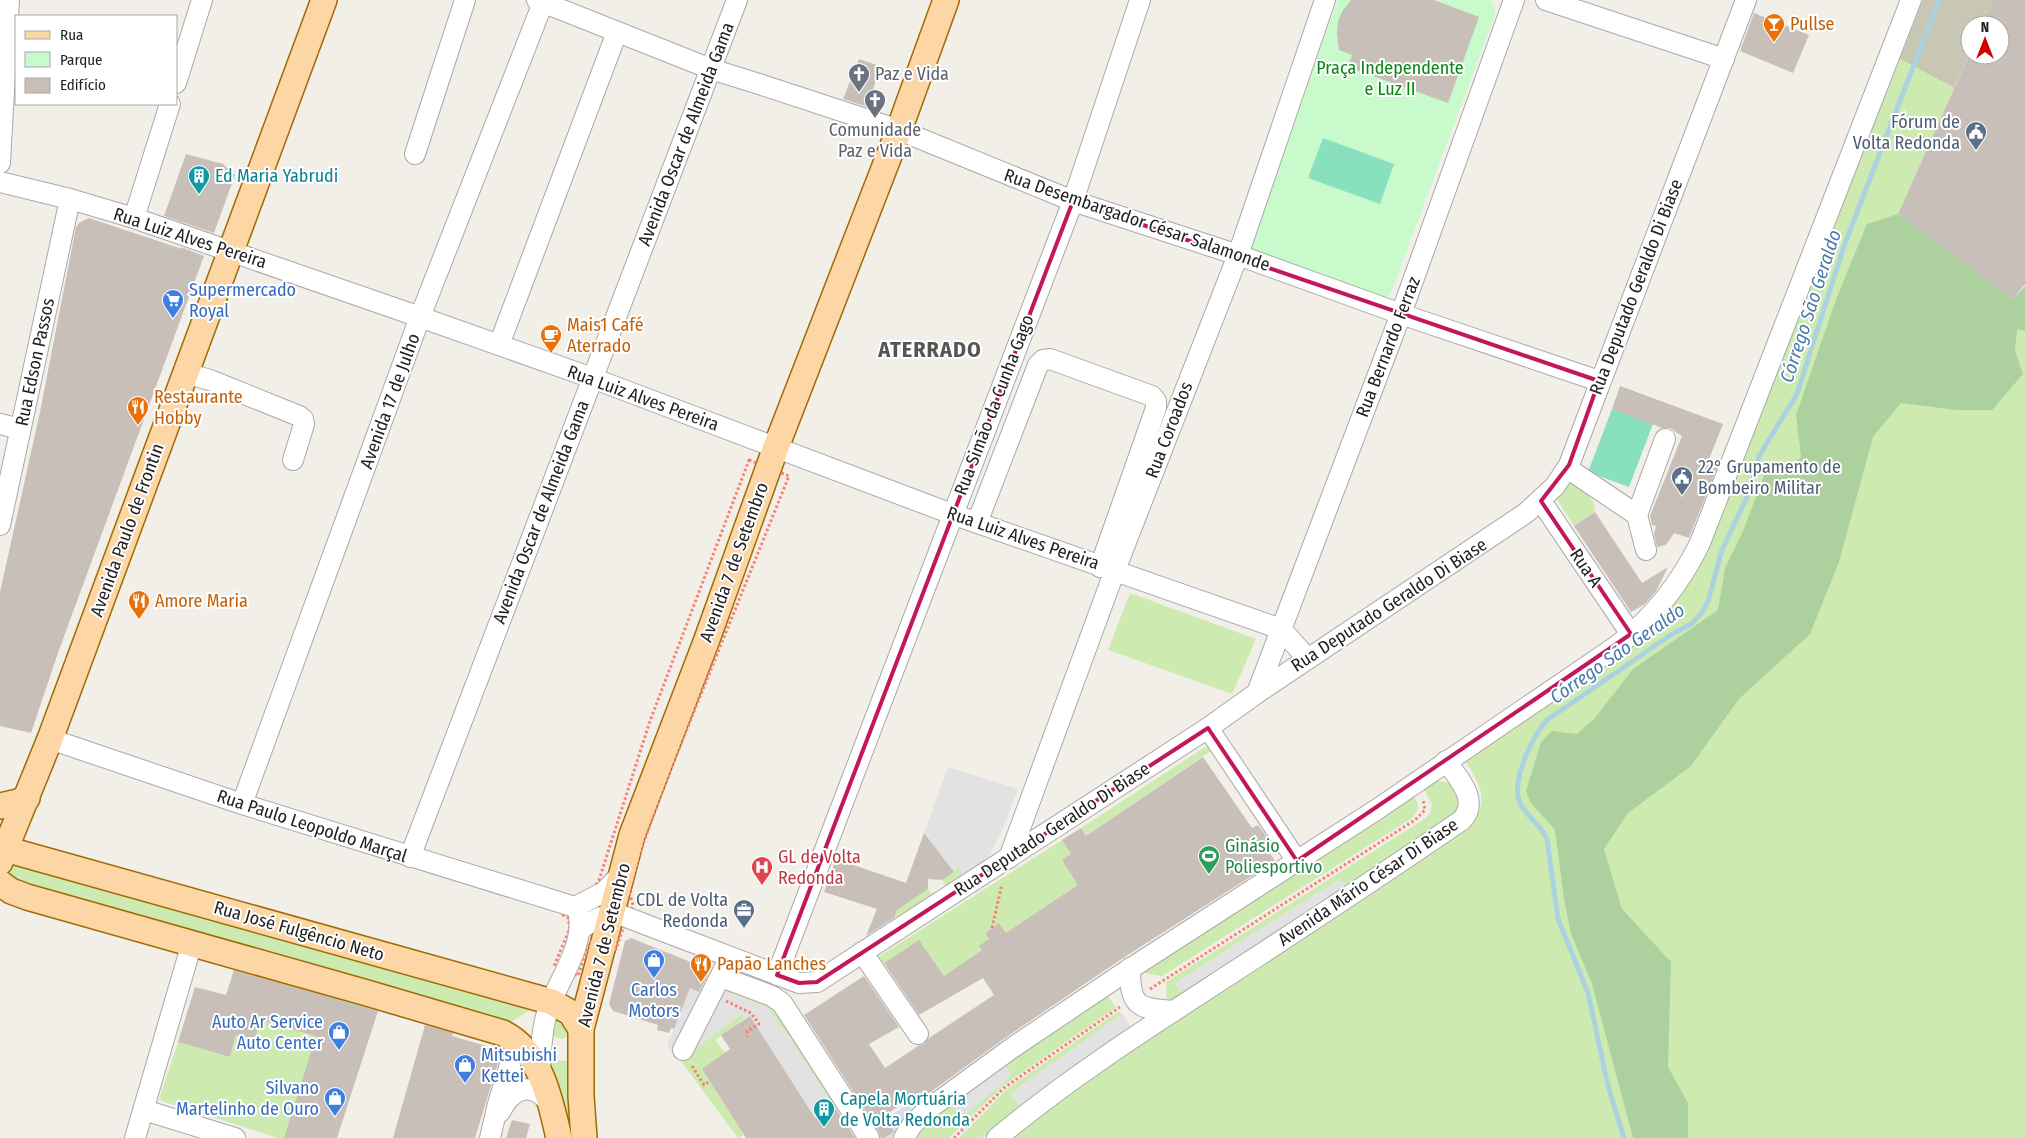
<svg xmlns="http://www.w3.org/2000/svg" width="2025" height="1138" viewBox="0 0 2025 1138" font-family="'Fira Sans Condensed',sans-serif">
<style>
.construction{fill:#c7c7b4}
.grass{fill:#cdebb0}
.forest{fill:#add19e}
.park{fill:#c8facc}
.pitch{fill:#88e0be}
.parking{fill:#e2e2e2}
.plaza{fill:#dddde8}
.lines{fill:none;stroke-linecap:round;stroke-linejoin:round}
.stream{stroke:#aad3df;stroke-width:5}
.building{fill:#c7bfb8}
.minor-casing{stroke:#a9a9a9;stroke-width:22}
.major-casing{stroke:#a06b00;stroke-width:28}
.path{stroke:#fa8072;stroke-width:3;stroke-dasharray:2.5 2.5;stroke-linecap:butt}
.minor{stroke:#fff;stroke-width:20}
.major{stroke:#fcd6a4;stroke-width:25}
.marked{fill:none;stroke:#c2185b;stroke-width:4;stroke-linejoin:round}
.labels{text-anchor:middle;stroke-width:4;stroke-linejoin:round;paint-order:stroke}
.food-label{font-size:18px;fill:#c56008;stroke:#fff;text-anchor:start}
.park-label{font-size:18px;fill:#0c8416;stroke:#fff}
.worship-label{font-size:18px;fill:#5b616d;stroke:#fff;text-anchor:start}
.service-label{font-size:18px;fill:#4e5e75;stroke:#fff;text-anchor:end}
.street-label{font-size:18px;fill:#222;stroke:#fff}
.culture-label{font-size:18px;fill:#0d838f;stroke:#fff;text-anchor:start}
.shop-label{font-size:18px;fill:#366cbe;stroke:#fff;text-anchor:start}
.leisure-label{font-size:18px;fill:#27864d;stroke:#fff;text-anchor:start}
.health-label{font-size:18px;fill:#be3a42;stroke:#fff;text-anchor:start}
.water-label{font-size:19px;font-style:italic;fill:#4a7aab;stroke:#fff}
.district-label{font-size:22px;font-weight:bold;letter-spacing:1px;fill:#555;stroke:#fff}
</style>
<rect width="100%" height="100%" fill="#f2efe9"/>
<polygon class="construction" points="1923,0 1993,0 1982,25 1970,25 1970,52 1954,88 1900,59"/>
<g class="grass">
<path d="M1900 59 1954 88 1898 214 2013 299 2025 286V1138H1010L1060 1100 1470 825C1492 801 1478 780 1463 758L1650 630C1680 598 1694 573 1713 534Z"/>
<polygon points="1575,478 1594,503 1595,512 1574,526 1556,498"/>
<polygon points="1130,593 1256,639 1232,694 1108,650"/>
<polygon points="1208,745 1211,751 1086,836 1081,828"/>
<path d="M1436 781C1459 781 1460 795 1459 813L1349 891 1340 879 1175 983 1184 997 1167 1003 1166 982 1426 818 1430 813 1432 805 1424 789Z"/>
<path d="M1413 796C1422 805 1418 813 1409 820L1162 976 1139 972Z"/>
<polygon points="1062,840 1087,879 1007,934 999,923 985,933 992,944 986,942 980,946 982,950 944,976 919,940 882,964 878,957"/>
<path d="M14 862 534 1007 504 1027 17 886C11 877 7 871 14 862Z"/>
<polygon points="959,868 964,876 947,887 942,880"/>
<polygon points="928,889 933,896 892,923 897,910"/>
<polygon points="728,986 775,1004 841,1103 834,1107 790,1039 766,1007 725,991"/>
<polygon points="1106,994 1116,1007 1003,1086 949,1138 912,1138 915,1132 950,1104 961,1118 1012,1075 1002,1062"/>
<polygon points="1119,1011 1122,1014 1011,1093 1021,1107 982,1138 959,1138 1007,1089"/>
<polygon points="742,1013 745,1018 715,1040 725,1053 702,1069 744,1135 738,1138 680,1060"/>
<polygon points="557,1018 569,1022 569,1035 562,1039 552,1036 554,1020"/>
<polygon points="260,1020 317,1036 284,1138 278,1138 159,1100 178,1042 230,1057 236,1035 255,1040"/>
<polygon points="547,1060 570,1061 568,1103 575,1138 566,1138"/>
</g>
<polygon class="forest" points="1898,214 2013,299 2025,286 2025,331 2017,329 2015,351 2023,374 1992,410 1956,410 1901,403 1873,437 1839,562 1810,634 1739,699 1691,766 1628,813 1604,849 1622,909 1671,962 1668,1067 1688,1103 1688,1138 1633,1138 1592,984 1571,934 1564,899 1555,830 1531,803 1526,791 1541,742 1552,731 1577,734 1595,718 1633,669 1718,610 1725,568 1743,531 1765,473 1786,472 1801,457 1796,415 1837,297 1867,224"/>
<polygon class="park" points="1338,0 1490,0 1495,6 1495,15 1390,295 1381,301 1256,260 1248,245"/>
<g class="pitch">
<polygon points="1323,138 1394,164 1380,204 1308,178"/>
<polygon points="1612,409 1653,424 1629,487 1588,472"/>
</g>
<g class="parking">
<polygon points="948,767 1018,789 1004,826 990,854 983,863 964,876 959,868 954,872 924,833"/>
<polygon points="1340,879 1349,891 1184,997 1175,983"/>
<polygon points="690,988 707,995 725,991 766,1007 790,1039 834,1107 815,1118 750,1016 745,1018 742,1014 680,1060 667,1046"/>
<polygon points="1122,1014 1133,1030 1021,1107 1011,1093"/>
<polygon points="1002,1062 1012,1075 961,1118 950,1104"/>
</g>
<polygon class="plaza" points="907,1104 914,1112 896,1138 877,1138 871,1130"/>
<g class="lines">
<path class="stream" d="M1624 1138 1608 1086 1588 993 1558 919 1547 839C1541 826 1529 818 1521 805 1509 784 1532 737 1547 720L1672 634 1691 624 1701 614 1708 601 1722 550 1748 495 1759 456 1797 394 1844 246 1939 0"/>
</g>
<g class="building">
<polygon points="1351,0 1434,0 1479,17 1448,103 1348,67 1352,55 1339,50 1337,34 1338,21 1343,10"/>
<polygon points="1993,0 2025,0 2025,284 2013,299 1898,214 1969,55 2000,55 2000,25 1982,25"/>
<polygon points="1754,13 1809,35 1793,73 1740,51"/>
<polygon points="859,59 880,66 868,107 843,99"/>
<polygon points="186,154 223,164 235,175 214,233 164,216"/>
<polygon points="89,218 182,249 181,247 204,256 59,650 31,733 0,726 0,592 40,412 76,227 79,223"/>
<polygon points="1620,386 1723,424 1707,464 1717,468 1689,538 1674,533 1666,545 1657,547 1654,534 1656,526 1652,525 1650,516 1682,436 1670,428 1662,428 1612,409"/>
<polygon points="1595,512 1642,583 1668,567 1656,591 1645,604 1631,612 1574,526"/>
<polygon points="1203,757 1252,828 1258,825 1271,843 1265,846 1275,861 1123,958 1005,1038 910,1107 906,1101 884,1116 894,1132 884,1138 881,1138 879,1132 804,1015 864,976 899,1027 869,1044 885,1068 918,1046 924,1044 929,1038 994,995 983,978 919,1015 884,963 919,940 944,976 982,950 979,946 989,939 985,933 999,923 1006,933 1078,885 1062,860 1071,854 1062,840 1081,828 1086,836"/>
<polygon points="924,833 954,872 942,880 928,879 928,889 897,910 894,918 866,936 877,909 824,892 836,859 906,883"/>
<polygon points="631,938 698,965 696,970 708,975 699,992 690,988 674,1029 671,1028 669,1033 657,1030 658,1025 613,1011 609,1004 625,941"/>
<polygon points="234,970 378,1011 337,1138 284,1138 316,1036 260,1020 255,1040 236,1035 230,1057 178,1042 195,987 226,995"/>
<polygon points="750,1016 815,1118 835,1107 855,1138 746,1138 702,1069 730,1049 721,1035"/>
<polygon points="425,1025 453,1033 452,1036 486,1046 498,1063 475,1138 393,1138"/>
<polygon points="512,1120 530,1124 526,1138 506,1138"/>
</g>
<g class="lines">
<g class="minor-casing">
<g id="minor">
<polyline points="537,0 711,69 759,84 899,130 1073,201 1238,255 1401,314 1599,381"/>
<polyline points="1546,0 1724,59"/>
<polyline points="176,83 202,0"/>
<polyline points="415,154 465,0"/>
<polyline points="0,163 9,0"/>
<polyline points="0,182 70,199 134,218 420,317 592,378 952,514 1281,629 1308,659"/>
<polyline points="134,218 170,104"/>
<polyline points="499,345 617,32"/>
<polyline points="185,373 210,380 299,416 303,419 304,424 293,460"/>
<polyline points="0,424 20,429"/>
<polyline points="1567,468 1637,515 1665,439"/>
<polyline points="1541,501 1631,634"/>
<polyline points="1637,515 1646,550"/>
<polyline points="977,523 1038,365 1043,360 1050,359 1152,396 1156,401 1156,408 1100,567"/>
<polyline points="0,525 70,199"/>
<polyline points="1257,693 1401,314 1514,0"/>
<polyline points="1208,728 1297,861"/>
<polyline points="50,739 242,804 575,907 604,892 621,874"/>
<polyline points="242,804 420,317 544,0"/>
<polyline points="410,857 737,0"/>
<polyline points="1009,858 1115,570 1238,255 1325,0"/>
<path d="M581 929C592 920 604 914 618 914L799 983 817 982 1208 728 1257 693 1526 513 1555 486 1569 465 1746 0"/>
<polyline points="862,952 918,1034"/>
<path d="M1130 968C1130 1006 1137 1009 1174 1011"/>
<polyline points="777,975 1073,201 1140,0"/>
<polyline points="721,977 772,996 782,1003 869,1138"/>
<polyline points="683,1050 726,965"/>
<path d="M540 1071C541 1052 541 1032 547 1013 556 983 584 949 579 916"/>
<polyline points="144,1110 235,1138"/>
<path d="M500 1112C513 1087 532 1080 551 1105"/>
<polyline points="135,1138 192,943"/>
<polyline points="490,1138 498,1104 517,1042"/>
<path d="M904 1138 912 1125 927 1110 1012 1048 1122 974 1376 810 1618 645C1654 617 1680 584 1700 543L1911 0"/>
<path d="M997 1138C1070 1077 1152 1025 1232 973 1309 923 1386 872 1462 820 1480 800 1458 778 1446 761"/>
</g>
</g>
<g class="major-casing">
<g id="major">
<polyline points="0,806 18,802 27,798"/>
<polyline points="5,849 552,1002 571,1013 581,1029"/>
<polyline points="0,862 50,739 324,0"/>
<path d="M0 883 11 891 27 897 367 993 503 1033C542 1053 550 1100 559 1138"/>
<polyline points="584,1138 581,1096 581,1029 632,835 706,642 776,447 899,130 946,0"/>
</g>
</g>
<g class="path">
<path d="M749 460 789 476 668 776 639 855 629 892 633 905 627 925 623 928 616 949 590 942 578 976 554 966 570 928 568 918 563 915 570 898C582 897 593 891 599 880L650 721Z"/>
<polyline points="992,928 1002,884"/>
<polyline points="1150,989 1415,820 1425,810 1423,800"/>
<polyline points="726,1001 751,1013 759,1024 747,1031 747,1037"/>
<polyline points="692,1066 704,1085 710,1081"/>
<polyline points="954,1138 1004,1088 1120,1007"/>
</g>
<use href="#minor" class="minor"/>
<use href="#major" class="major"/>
</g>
<path class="marked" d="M1073 201 1599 381 1569 465 1541 501 1631 634 1297 861 1208 728 817 982 799 983 777 975Z"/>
<defs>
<g id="bar-pin" transform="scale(1.125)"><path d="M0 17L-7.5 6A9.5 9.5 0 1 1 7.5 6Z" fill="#e8710a" stroke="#fff"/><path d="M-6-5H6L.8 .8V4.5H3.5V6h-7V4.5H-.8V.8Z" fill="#fff"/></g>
<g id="church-pin" transform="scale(1.125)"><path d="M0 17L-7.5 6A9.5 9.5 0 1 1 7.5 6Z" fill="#6b7280" stroke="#fff"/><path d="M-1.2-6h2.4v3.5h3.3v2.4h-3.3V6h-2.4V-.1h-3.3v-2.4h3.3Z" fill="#fff"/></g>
<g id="civic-pin" transform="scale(1.125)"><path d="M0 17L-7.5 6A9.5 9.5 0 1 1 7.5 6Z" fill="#5c6f8a" stroke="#fff"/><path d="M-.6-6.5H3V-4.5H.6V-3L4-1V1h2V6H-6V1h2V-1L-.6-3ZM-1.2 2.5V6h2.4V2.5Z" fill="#fff"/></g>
<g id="building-pin" transform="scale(1.125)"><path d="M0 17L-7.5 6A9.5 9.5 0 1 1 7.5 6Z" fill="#0f9aa8" stroke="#fff"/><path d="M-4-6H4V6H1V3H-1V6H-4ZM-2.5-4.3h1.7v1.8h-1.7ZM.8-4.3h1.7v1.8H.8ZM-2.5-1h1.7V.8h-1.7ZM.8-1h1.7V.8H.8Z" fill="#fff"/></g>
<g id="supermarket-pin" transform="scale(1.125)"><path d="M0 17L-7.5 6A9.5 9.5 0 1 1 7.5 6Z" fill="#3f7fe0" stroke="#fff"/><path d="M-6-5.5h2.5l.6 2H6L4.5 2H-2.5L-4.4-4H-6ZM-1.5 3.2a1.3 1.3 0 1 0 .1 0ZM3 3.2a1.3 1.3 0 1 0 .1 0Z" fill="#fff"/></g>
<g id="cafe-pin" transform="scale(1.125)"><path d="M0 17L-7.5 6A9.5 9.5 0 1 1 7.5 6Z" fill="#e8710a" stroke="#fff"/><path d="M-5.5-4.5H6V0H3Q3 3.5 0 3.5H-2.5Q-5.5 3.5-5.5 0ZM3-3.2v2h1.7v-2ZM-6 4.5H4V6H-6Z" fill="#fff"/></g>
<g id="restaurant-pin" transform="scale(1.125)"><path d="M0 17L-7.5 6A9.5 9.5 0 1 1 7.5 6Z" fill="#e8710a" stroke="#fff"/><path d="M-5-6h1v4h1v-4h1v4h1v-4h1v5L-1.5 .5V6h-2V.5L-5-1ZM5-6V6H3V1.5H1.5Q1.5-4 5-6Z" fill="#fff"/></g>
<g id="stadium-pin" transform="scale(1.125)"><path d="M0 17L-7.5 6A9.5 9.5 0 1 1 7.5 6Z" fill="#2e9e5b" stroke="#fff"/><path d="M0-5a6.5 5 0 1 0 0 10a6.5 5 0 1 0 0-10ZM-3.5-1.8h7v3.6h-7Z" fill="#fff"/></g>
<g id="hospital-pin" transform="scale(1.125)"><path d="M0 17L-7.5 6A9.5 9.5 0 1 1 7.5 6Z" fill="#e0444e" stroke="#fff"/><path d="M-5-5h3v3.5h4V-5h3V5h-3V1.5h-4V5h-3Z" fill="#fff"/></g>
<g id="office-pin" transform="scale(1.125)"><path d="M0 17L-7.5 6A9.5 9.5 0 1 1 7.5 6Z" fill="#5c6f8a" stroke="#fff"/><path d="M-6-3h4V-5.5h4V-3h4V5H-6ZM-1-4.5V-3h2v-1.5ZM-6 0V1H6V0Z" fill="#fff"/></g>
<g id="shop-pin" transform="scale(1.125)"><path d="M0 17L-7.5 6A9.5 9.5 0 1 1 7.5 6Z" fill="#3f7fe0" stroke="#fff"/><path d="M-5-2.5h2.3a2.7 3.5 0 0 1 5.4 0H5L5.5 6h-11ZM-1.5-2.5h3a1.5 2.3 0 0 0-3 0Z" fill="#fff"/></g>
</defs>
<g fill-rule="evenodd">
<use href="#bar-pin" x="1774" y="24"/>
<use href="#church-pin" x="859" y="74"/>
<use href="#church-pin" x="875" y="100"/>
<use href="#civic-pin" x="1976" y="132"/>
<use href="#building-pin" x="199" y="176"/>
<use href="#supermarket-pin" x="173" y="300"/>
<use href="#cafe-pin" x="551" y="335"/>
<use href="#restaurant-pin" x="138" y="407"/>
<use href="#civic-pin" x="1682" y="477"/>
<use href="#restaurant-pin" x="139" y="601"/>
<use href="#stadium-pin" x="1209" y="856"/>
<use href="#hospital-pin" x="762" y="867"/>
<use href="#office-pin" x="744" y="910"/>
<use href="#shop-pin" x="654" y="960"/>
<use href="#restaurant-pin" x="701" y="964"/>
<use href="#shop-pin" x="339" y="1032"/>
<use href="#shop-pin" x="465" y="1065"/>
<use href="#shop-pin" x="335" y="1098"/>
<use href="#building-pin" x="824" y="1109"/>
</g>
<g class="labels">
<g class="food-label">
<text x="1790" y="30">Pullse</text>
<text x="567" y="331">Mais1 Café<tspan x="567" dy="21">Aterrado</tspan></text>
<text x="154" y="403">Restaurante<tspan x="154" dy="21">Hobby</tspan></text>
<text x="155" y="607">Amore Maria</text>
<text x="717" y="970">Papão Lanches</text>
</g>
<g class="park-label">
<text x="1390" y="74">Praça Independente<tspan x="1390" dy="21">e Luz II</tspan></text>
</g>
<g class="worship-label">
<text x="875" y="80">Paz e Vida</text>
<text x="875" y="136" text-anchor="middle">Comunidade<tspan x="875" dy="21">Paz e Vida</tspan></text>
</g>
<g class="service-label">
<text x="1960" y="128">Fórum de<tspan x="1960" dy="21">Volta Redonda</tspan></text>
<text x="1698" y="473" text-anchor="start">22° Grupamento de<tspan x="1698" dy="21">Bombeiro Militar</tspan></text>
<text x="728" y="906">CDL de Volta<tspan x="728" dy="21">Redonda</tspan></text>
</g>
<g class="street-label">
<text transform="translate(686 134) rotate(-69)" y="6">Avenida Oscar de Almeida Gama</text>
<text transform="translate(1137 220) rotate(19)" y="6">Rua Desembargador César Salamonde</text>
<text transform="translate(190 238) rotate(18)" y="6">Rua Luiz Alves Pereira</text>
<text transform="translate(1636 287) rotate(-69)" y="6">Rua Deputado Geraldo Di Biase</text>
<text transform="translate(1388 347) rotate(-69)" y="6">Rua Bernardo Ferraz</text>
<text transform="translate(35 362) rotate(-78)" y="6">Rua Edson Passos</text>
<text transform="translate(643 398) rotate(20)" y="6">Rua Luiz Alves Pereira</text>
<text transform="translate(390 401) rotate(-70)" y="6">Avenida 17 de Julho</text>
<text transform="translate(994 405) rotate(-69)" y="6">Rua Simão da Cunha Gago</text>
<text transform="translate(1169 430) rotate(-69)" y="6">Rua Coroados</text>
<text transform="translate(541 512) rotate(-69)" y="6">Avenida Oscar de Almeida Gama</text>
<text transform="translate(127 530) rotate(-70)" y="6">Avenida Paulo de Frontin</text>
<text transform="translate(1023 538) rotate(19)" y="6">Rua Luiz Alves Pereira</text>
<text transform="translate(734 562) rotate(-70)" y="6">Avenida 7 de Setembro</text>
<text transform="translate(1586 568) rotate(56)" y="6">Rua A</text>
<text transform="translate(1389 605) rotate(-33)" y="6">Rua Deputado Geraldo Di Biase</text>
<text transform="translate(312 826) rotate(18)" y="6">Rua Paulo Leopoldo Marçal</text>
<text transform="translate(1052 829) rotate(-33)" y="6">Rua Deputado Geraldo Di Biase</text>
<text transform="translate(1368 882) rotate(-34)" y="6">Avenida Mário César Di Biase</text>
<text transform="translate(299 931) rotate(16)" y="6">Rua José Fulgêncio Neto</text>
<text transform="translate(604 945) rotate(-76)" y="6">Avenida 7 de Setembro</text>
</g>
<g class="culture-label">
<text x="215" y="182">Ed Maria Yabrudi</text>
<text x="840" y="1105">Capela Mortuária<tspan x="840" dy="21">de Volta Redonda</tspan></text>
</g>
<g class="shop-label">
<text x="189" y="296">Supermercado<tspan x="189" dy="21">Royal</tspan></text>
<text x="654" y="996" text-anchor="middle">Carlos<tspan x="654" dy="21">Motors</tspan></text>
<text x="323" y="1028" text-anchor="end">Auto Ar Service<tspan x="323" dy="21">Auto Center</tspan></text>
<text x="481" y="1061">Mitsubishi<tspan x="481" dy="21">Kettei</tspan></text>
<text x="319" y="1094" text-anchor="end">Silvano<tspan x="319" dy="21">Martelinho de Ouro</tspan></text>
</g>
<g class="leisure-label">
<text x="1225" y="852">Ginásio<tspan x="1225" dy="21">Poliesportivo</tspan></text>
</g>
<g class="health-label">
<text x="778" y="863">GL de Volta<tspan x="778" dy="21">Redonda</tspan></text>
</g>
<g class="water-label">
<text transform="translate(1810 306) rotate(-72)" y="7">Córrego São Geraldo</text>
<text transform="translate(1617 653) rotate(-35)" y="7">Córrego São Geraldo</text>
</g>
<g class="district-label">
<text x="930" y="357">ATERRADO</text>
</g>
</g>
<rect x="15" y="15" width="162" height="90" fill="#ffffff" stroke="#a7a7a7"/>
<rect x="25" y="31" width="25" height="8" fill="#fcd6a4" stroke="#a7a7a7"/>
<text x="60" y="40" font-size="15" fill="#222222">Rua</text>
<rect x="25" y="52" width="25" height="15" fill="#c8facc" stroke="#a7a7a7"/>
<text x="60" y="65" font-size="15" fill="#222222">Parque</text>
<rect x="25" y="78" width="25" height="15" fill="#c7bfb8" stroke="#a7a7a7"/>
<text x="60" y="90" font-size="15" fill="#222222">Edifício</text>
<g transform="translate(1985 40)"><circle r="24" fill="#ffffff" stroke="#a7a7a7"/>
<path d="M0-4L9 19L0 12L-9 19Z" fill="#d40000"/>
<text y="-8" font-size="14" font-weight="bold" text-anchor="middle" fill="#222222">N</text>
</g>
</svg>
